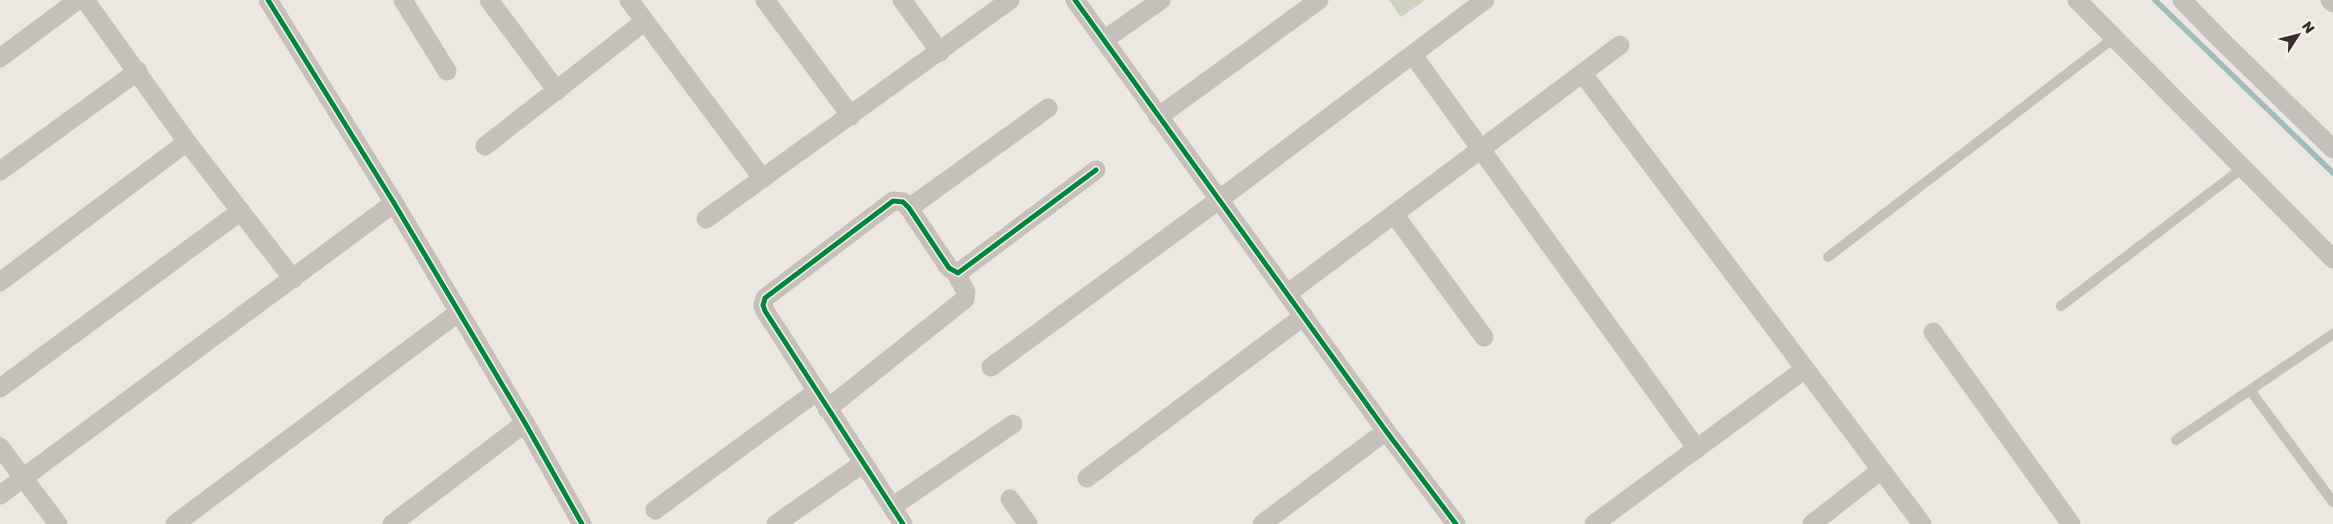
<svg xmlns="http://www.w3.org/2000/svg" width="2333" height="524" viewBox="0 0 2333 524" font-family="'Golos Text',sans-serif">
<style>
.green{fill:#ced1bd}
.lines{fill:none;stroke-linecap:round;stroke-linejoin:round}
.stream{stroke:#a0bdbc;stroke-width:5.5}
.service{stroke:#c6c0bb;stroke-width:10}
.minor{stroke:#c6c0bb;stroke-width:19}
.cycleway-casing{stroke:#f9f2ea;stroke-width:8}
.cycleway{stroke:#00873e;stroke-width:5}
</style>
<rect width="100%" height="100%" fill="#ede7e2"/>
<polygon class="green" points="1389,0 1425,0 1401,17"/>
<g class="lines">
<polyline class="stream" points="2155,0 2333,173"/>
<g class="service">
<polyline points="1828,257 2115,37"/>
<polyline points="2061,306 2244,167"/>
<polyline points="2250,390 2333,502"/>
<polyline points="2176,440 2333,334"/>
</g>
<g class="minor">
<polyline points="85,0 187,142 293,279"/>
<polyline points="268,0 394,203 525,423 582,524"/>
<polyline points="403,0 447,71"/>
<polyline points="489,0 557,91"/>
<polyline points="629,0 763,179"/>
<polyline points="765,0 851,116"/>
<polyline points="902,0 940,52"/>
<polyline points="1075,0 1386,431 1456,524"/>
<polyline points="2077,0 2333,259"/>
<polyline points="2182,0 2220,39 2333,149"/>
<polyline points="2330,0 2333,3"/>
<polyline points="1104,40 1161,0"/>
<polyline points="1413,55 1697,449"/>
<polyline points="0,58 78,0"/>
<polyline points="1583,74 1922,524"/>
<polyline points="1158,117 1319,0"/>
<polyline points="485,146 645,21"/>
<polyline points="0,171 138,71"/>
<polyline points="909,208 1048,108"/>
<polyline points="1394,214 1484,337"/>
<polyline points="706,219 1010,0"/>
<polyline points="0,282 187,142"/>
<polyline points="1287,294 1620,45"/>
<polyline points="1933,332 2071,524"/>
<polyline points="991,367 1220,199 1485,0"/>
<polyline points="0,388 241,211"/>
<polyline points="827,409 965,299 966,292 956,273"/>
<polyline points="0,447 58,524"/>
<polyline points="1087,478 1304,316"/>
<polyline points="0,495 394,203"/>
<polyline points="1010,499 1028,524"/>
<polyline points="892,507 1013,424"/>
<polyline points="655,510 816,392"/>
<polyline points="175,524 459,312"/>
<polyline points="392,524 525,423"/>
<polyline points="776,524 862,464"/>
<polyline points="903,524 765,311 763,305 765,298 893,201 903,202 909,208 949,268 958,273 1096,170"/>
<polyline points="1262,524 1386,431"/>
<polyline points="1594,524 1805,369"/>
<polyline points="1812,524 1881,470"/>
</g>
<g class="cycleway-casing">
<g id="cycleway">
<polyline points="268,0 394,203 525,423 582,524"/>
<polyline points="1075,0 1386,431 1456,524"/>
<polyline points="903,524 765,311 763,305 765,298 893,201 903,202 909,208 949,268 958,273 1096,170"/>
</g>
</g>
<use href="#cycleway" class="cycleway"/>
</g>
<g transform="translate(2298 35) rotate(54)" stroke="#f9f2ea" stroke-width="4" paint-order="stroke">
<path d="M0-4L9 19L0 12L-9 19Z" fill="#362d2a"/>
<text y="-8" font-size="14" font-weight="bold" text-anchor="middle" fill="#362d2a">N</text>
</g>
</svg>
